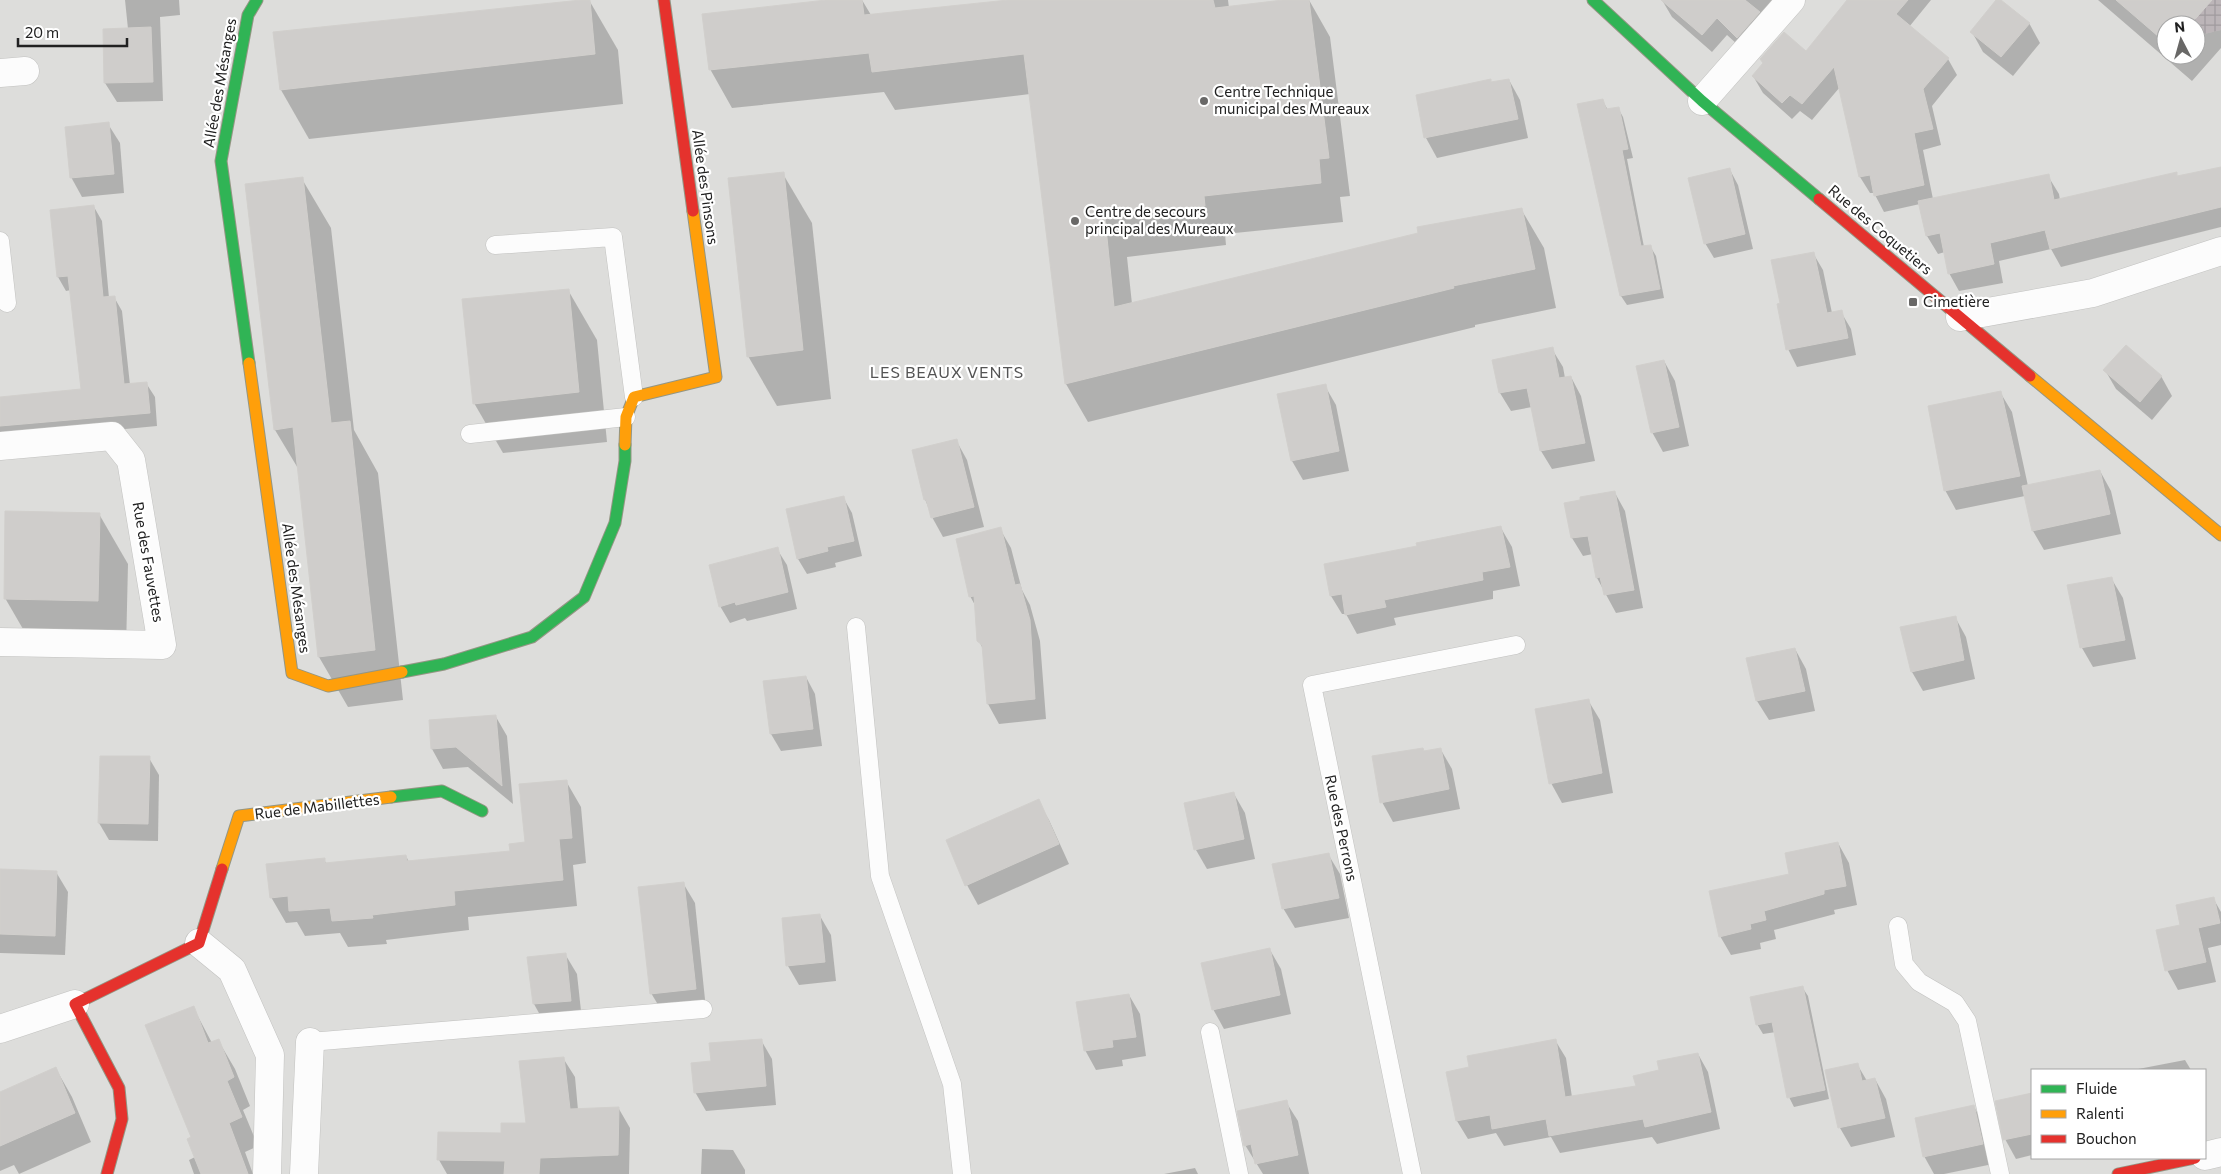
<svg xmlns="http://www.w3.org/2000/svg" width="2221" height="1174" viewBox="0 0 2221 1174" font-family="Commissioner,sans-serif">
<style>
.residential{fill:#dddddb;fill-rule:evenodd}
.industrial{fill:url(#industrial-grid)}
.shadow{fill:#0003;fill-rule:evenodd}
.building{fill:#cfcdcb;stroke:#d1cfcc}
.lines{fill:none;stroke-linecap:round;stroke-linejoin:round}
.lane-casing{stroke:#c2c2c0;stroke-width:19}
.street-casing{stroke:#c2c2c0;stroke-width:29}
.fast-casing{stroke:#949684;stroke-width:13}
.slow-casing{stroke:#949684;stroke-width:13}
.jam-casing{stroke:#949684;stroke-width:13}
.lane{stroke:#fcfcfc;stroke-width:18}
.street{stroke:#fcfcfc;stroke-width:28}
.fast{stroke:#30b455;stroke-width:11}
.slow{stroke:#ff9f0a;stroke-width:11}
.jam{stroke:#e5322d;stroke-width:11}
.poi-dot{fill:#696867;stroke:#fff;stroke-width:2}
.labels{text-anchor:middle;stroke-width:4.5;stroke-linejoin:round;paint-order:stroke}
.street-label{font-size:15px;fill:#212121;stroke:#fff}
.poi-label{font-size:15px;fill:#212121;stroke:#fff;text-anchor:start}
.neighbourhood-label{font-size:16px;letter-spacing:1px;fill:#545454;stroke:#fff}
</style>
<defs>
<pattern id="industrial-grid" width="8" height="8" patternUnits="userSpaceOnUse" patternTransform="scale(1.25)"><rect width="8" height="8" fill="#ebe3e7"/><path d="M0 4h8M4 0v8" fill="none" stroke="#c9c2c6"/></pattern>
</defs>
<rect width="100%" height="100%" fill="#eeedea"/>
<path class="residential" d="M0 0H2134L2166 26V55H2196V36L2221 30V1174H0ZM2032 1070H2205V1158H2032Z"/>
<polygon class="industrial" points="2134,0 2221,0 2221,30 2196,36 2196,25 2166,25"/>
<g class="shadow">
<polygon points="125,0 179,0 180,15 160,17 163,101 117,102 105,83 104,30 128,29"/>
<polygon points="589,0 618,50 623,104 309,139 281,90"/>
<polygon points="837,0 862,0 871,15 1018,0 1228,0 1229,8 1309,0 1330,37 1350,196 1340,197 1343,222 1225,234 1226,245 1127,257 1132,304 1521,209 1544,248 1556,308 1475,325 1475,327 1088,422 1066,384 1030,94 895,110 884,92 732,108 710,69"/>
<polygon points="1662,0 1786,0 1748,54 1727,35 1712,52 1672,17"/>
<polygon points="1849,0 1931,0 1909,27 1948,59 1957,75 1932,106 1941,145 1923,150 1933,199 2048,176 2059,194 2060,200 2176,174 2178,177 2221,168 2221,227 2061,267 2051,249 1999,261 2003,283 1959,291 1949,273 1945,252 1938,254 1927,236 1920,204 1884,212 1874,193 1870,193 1860,177 1840,87 1812,120 1800,111 1792,119 1763,93 1753,76 1806,53"/>
<polygon points="1998,0 2029,23 2040,43 2013,76 1983,52 1972,32"/>
<path d="M2098 0H2221V48L2192 81ZM2166 25H2196V55H2166Z"/>
<polygon points="1509,80 1520,100 1528,138 1437,158 1426,138 1417,96"/>
<polygon points="1602,100 1608,110 1618,108 1623,117 1633,158 1627,159 1644,247 1650,246 1656,256 1664,298 1627,305 1621,296"/>
<polygon points="108,124 120,143 124,193 82,197 71,177"/>
<polygon points="1730,170 1738,185 1753,249 1714,258 1705,243"/>
<polygon points="783,174 812,223 831,399 777,406 748,356"/>
<polygon points="302,179 331,228 354,430 378,473 403,700 348,707 319,657 299,470 275,430"/>
<polygon points="94,207 102,221 109,298 114,297 122,311 130,385 146,383 155,397 157,426 0,441 0,398 82,390 71,290 66,291 58,277 52,211"/>
<polygon points="1813,253 1823,270 1832,313 1841,312 1851,329 1856,355 1797,367 1788,349 1782,304"/>
<polygon points="568,290 597,340 607,442 503,453 474,403"/>
<polygon points="1552,349 1563,367 1565,378 1571,377 1581,396 1595,461 1552,469 1541,451 1532,407 1511,411 1500,393"/>
<polygon points="1664,361 1675,381 1689,446 1663,452 1652,432"/>
<polygon points="2105,370 2161,376 2172,396 2152,420 2116,389"/>
<polygon points="1325,386 1336,405 1349,471 1303,480 1292,461"/>
<polygon points="2000,392 2012,412 2028,486 2100,471 2111,491 2121,534 2044,550 2033,531 2025,496 1956,510 1945,490"/>
<polygon points="956,440 967,460 984,527 943,537 932,517 925,499"/>
<polygon points="1615,493 1625,511 1643,608 1616,613 1597,578 1593,554 1583,556 1572,538 1565,504"/>
<polygon points="843,497 852,513 862,556 835,563 836,567 807,574 798,559"/>
<polygon points="99,514 128,564 126,650 34,648 5,598"/>
<polygon points="1501,528 1512,547 1520,586 1493,591 1493,599 1394,618 1396,625 1357,634 1346,614 1342,614 1331,596 1418,547"/>
<polygon points="1000,529 1011,548 1022,590 1030,605 1040,641 1046,719 999,724 988,704 983,649 979,641 976,607 970,596"/>
<polygon points="777,549 787,565 797,609 747,621 745,618 730,623 720,606"/>
<polygon points="2111,578 2123,598 2136,659 2093,667 2082,648 2068,586"/>
<polygon points="1955,617 1966,637 1975,679 1923,691 1912,672"/>
<polygon points="1795,649 1806,669 1815,711 1769,720 1757,701 1748,659"/>
<polygon points="806,677 815,694 822,746 781,751 771,734 765,682"/>
<polygon points="1588,700 1600,720 1613,793 1562,803 1551,783"/>
<polygon points="496,717 507,736 513,804 468,767 443,769 432,749 430,722"/>
<polygon points="1441,750 1452,769 1460,809 1393,822 1382,802 1424,753"/>
<polygon points="149,758 159,775 158,841 109,840 99,823"/>
<polygon points="566,781 581,807 586,863 573,865 577,906 468,917 469,930 386,940 387,944 348,947 340,933 305,936 297,922 286,923 271,897 324,860 327,864 406,856 409,862 511,853 526,843"/>
<polygon points="1234,794 1245,813 1255,859 1207,869 1196,850 1186,804"/>
<polygon points="1038,801 1049,820 1069,864 978,905 967,885"/>
<polygon points="1838,843 1849,863 1857,905 1834,910 1835,914 1774,930 1776,939 1760,943 1761,949 1731,955 1720,936 1790,875"/>
<polygon points="1328,854 1340,874 1349,918 1295,928 1283,908"/>
<polygon points="0,870 56,872 68,892 65,955 0,953"/>
<polygon points="683,883 695,903 706,1009 663,1013 651,993"/>
<polygon points="2213,898 2221,912 2221,945 2208,948 2216,982 2178,990 2167,970 2182,926"/>
<polygon points="820,916 831,935 836,981 799,985 788,966"/>
<polygon points="1270,950 1281,969 1291,1014 1224,1029 1213,1009"/>
<polygon points="565,954 577,974 582,1020 545,1024 534,1004 529,958"/>
<polygon points="1802,987 1808,996 1829,1099 1794,1107 1789,1097 1776,1032 1763,1034 1757,1024"/>
<polygon points="1129,995 1140,1014 1146,1056 1122,1060 1123,1066 1096,1070 1085,1050"/>
<polygon points="193,1007 212,1043 218,1040 235,1069 250,1106 243,1110 258,1146 245,1152 253,1174 194,1174 189,1160 195,1157 193,1138"/>
<polygon points="761,1040 772,1059 776,1105 706,1111 695,1092 712,1062"/>
<polygon points="1555,1040 1566,1058 1572,1097 1637,1087 1660,1071 1698,1054 1708,1072 1720,1129 1657,1144 1652,1137 1560,1153 1551,1137 1504,1146 1496,1133 1468,1139 1457,1121 1447,1073 1471,1068"/>
<polygon points="563,1058 575,1077 578,1110 619,1109 630,1128 629,1174 447,1174 439,1160 528,1124"/>
<polygon points="2185,1060 2191,1070 2133,1070"/>
<polygon points="1857,1064 1867,1081 1875,1079 1886,1099 1895,1137 1851,1147 1840,1128"/>
<polygon points="56,1069 72,1097 91,1142 19,1174 14,1165 0,1171 0,1093"/>
<polygon points="2032,1093 2032,1155 2016,1159 2005,1139 1997,1102"/>
<polygon points="1286,1102 1298,1121 1309,1174 1263,1174 1245,1145"/>
<polygon points="1974,1107 1985,1126 1993,1164 1944,1174 1934,1174 1924,1156"/>
<polygon points="702,1149 733,1150 745,1170 745,1174 701,1174"/>
<polygon points="1195,1168 1198,1174 1164,1174"/>
</g>
<g class="building">
<polygon points="581,0 590,0 595,54 280,90 273,32"/>
<polygon points="826,0 862,0 864,15 1008,0 1213,0 1215,8 1283,0 1309,0 1329,158 1319,159 1321,183 1204,196 1205,206 1105,218 1114,307 1418,233 1417,227 1522,208 1535,269 1453,286 1454,288 1065,384 1024,54 872,72 869,53 709,70 702,14"/>
<polygon points="1661,0 1745,0 1760,12 1737,38 1717,18 1702,35"/>
<polygon points="1847,0 1908,0 1896,14 1949,58 1923,89 1933,129 1914,133 1924,185 1874,196 1870,175 1859,177 1834,67 1802,104 1790,95 1782,103 1752,76 1763,63 1760,59 1784,32 1806,51"/>
<polygon points="1996,0 2001,0 2030,23 2001,57 1970,32"/>
<polygon points="2116,0 2212,0 2190,25 2166,25 2166,43"/>
<polygon points="151,27 153,82 104,83 103,29"/>
<polygon points="1491,79 1491,82 1509,79 1518,119 1424,138 1416,95"/>
<polygon points="1603,99 1606,109 1619,107 1628,149 1622,150 1641,246 1651,245 1660,289 1620,296 1577,104"/>
<polygon points="109,122 114,174 70,178 65,127"/>
<polygon points="2221,167 2221,207 2050,249 2045,230 1990,243 1994,264 1948,274 1940,233 1926,236 1918,201 2049,174 2054,200 2177,172 2177,176"/>
<polygon points="1730,168 1745,234 1704,244 1688,178"/>
<polygon points="784,172 803,350 747,357 728,178"/>
<polygon points="303,177 331,423 350,421 375,650 318,657 293,427 274,430 245,184"/>
<polygon points="94,205 103,297 115,296 124,384 147,382 150,413 0,426 0,397 81,389 68,276 57,277 50,210"/>
<polygon points="1814,252 1827,313 1842,310 1848,338 1786,350 1777,304 1780,303 1771,260"/>
<polygon points="569,289 579,392 473,404 462,299"/>
<polygon points="2126,345 2162,376 2140,402 2103,370"/>
<polygon points="1553,347 1559,378 1571,376 1585,443 1540,451 1527,388 1499,393 1492,360"/>
<polygon points="1664,360 1679,427 1651,433 1636,366"/>
<polygon points="1326,384 1339,451 1291,461 1277,394"/>
<polygon points="2001,391 2020,476 1944,491 1928,406"/>
<polygon points="957,439 974,507 931,518 926,499 924,500 912,450"/>
<polygon points="2100,470 2110,514 2032,531 2022,486"/>
<polygon points="1615,491 1634,590 1604,595 1600,577 1596,578 1588,536 1571,538 1564,503 1580,500 1580,497"/>
<polygon points="844,496 854,541 827,547 828,551 797,559 786,509"/>
<polygon points="5,511 100,513 98,601 4,599"/>
<polygon points="1501,526 1510,567 1482,572 1483,580 1384,600 1386,607 1345,615 1342,594 1330,596 1324,564 1417,546 1416,543"/>
<polygon points="1001,527 1015,585 1020,584 1030,620 1035,699 987,704 982,645 977,641 974,596 969,597 956,539"/>
<polygon points="778,547 788,592 736,605 735,602 719,607 709,565"/>
<polygon points="2112,577 2125,640 2080,648 2067,585"/>
<polygon points="1956,616 1964,660 1911,672 1900,627"/>
<polygon points="1795,648 1805,691 1756,701 1746,658"/>
<polygon points="806,676 813,729 770,734 763,681"/>
<polygon points="1589,699 1602,773 1549,784 1535,709"/>
<polygon points="496,715 502,786 456,747 431,749 429,720"/>
<polygon points="1423,748 1424,751 1441,748 1449,789 1380,803 1372,756"/>
<polygon points="100,756 150,756 148,824 98,823"/>
<polygon points="567,780 572,838 559,839 563,880 454,891 455,905 372,915 373,918 332,921 330,908 289,911 288,896 270,898 266,864 325,858 325,863 406,855 407,861 510,851 509,844 525,842 519,784"/>
<polygon points="1234,792 1244,839 1194,850 1184,803"/>
<polygon points="1039,799 1059,844 965,886 946,840"/>
<polygon points="1838,842 1846,886 1824,890 1824,894 1764,911 1766,920 1750,924 1751,929 1719,937 1709,891 1789,874 1785,853"/>
<polygon points="1329,853 1339,898 1282,909 1272,864"/>
<polygon points="0,869 57,871 55,936 0,934"/>
<polygon points="684,882 696,989 650,994 638,887"/>
<polygon points="2214,897 2220,923 2198,928 2206,962 2165,971 2156,930 2180,925 2176,905"/>
<polygon points="820,914 825,962 786,966 782,918"/>
<polygon points="1270,948 1280,995 1212,1010 1201,963"/>
<polygon points="566,953 571,1001 533,1004 527,957"/>
<polygon points="1803,986 1825,1090 1787,1098 1772,1022 1756,1025 1750,997"/>
<polygon points="1129,994 1136,1037 1112,1040 1113,1047 1084,1051 1076,1002"/>
<polygon points="194,1006 208,1043 219,1039 234,1077 227,1081 242,1117 229,1123 248,1174 201,1174 187,1139 191,1137 145,1025"/>
<polygon points="762,1039 766,1086 694,1093 691,1063 711,1061 709,1043"/>
<polygon points="1556,1039 1565,1097 1636,1086 1633,1076 1659,1070 1657,1061 1698,1053 1711,1112 1645,1127 1643,1119 1549,1136 1546,1119 1492,1129 1490,1115 1456,1121 1446,1072 1469,1067 1467,1056"/>
<polygon points="564,1057 570,1109 619,1107 618,1155 540,1158 539,1174 504,1174 505,1161 437,1160 438,1132 501,1133 501,1123 526,1123 519,1061"/>
<polygon points="1858,1063 1862,1081 1875,1078 1885,1118 1838,1128 1825,1070"/>
<polygon points="56,1067 75,1113 0,1146 0,1092"/>
<polygon points="2032,1093 2032,1134 2003,1140 1995,1101"/>
<polygon points="1287,1100 1298,1155 1255,1164 1251,1144 1244,1146 1237,1111"/>
<polygon points="1974,1105 1983,1144 1923,1157 1915,1118"/>
</g>
<g class="lines">
<g class="lane-casing">
<g id="lane">
<polyline points="0,241 7,303"/>
<polyline points="495,245 613,237 634,397"/>
<polyline points="470,434 626,417"/>
<polyline points="856,627 880,876 952,1084 962,1174"/>
<polyline points="1898,926 1904,964 1919,982 1955,1003 1967,1021 2000,1174"/>
<polyline points="1210,1032 1239,1174"/>
<polyline points="310,1042 703,1009"/>
<polyline points="1412,1174 1312,685 1516,645"/>
</g>
</g>
<g class="street-casing">
<g id="street">
<polyline points="0,73 25,71"/>
<polyline points="1702,101 1791,0"/>
<polyline points="1960,317 2093,293 2221,251"/>
<polyline points="0,446 112,436 131,460 162,645 0,642"/>
<polyline points="199,943 232,970 270,1055 267,1174"/>
<polyline points="0,1029 75,1004"/>
<polyline points="2205,1156 2221,1152"/>
<polyline points="304,1174 310,1042"/>
</g>
</g>
<g class="fast-casing">
<g id="fast">
<polyline points="1593,0 1702,101 1819,199"/>
<polyline points="249,363 221,161 248,15 257,0"/>
<polyline points="402,672 444,664 532,637 584,597 615,523 625,461 625,445"/>
<polyline points="391,797 442,791 482,811"/>
</g>
</g>
<g class="slow-casing">
<g id="slow">
<polyline points="249,363 292,673 328,686 402,672"/>
<polyline points="2030,376 2221,535"/>
<polyline points="625,445 626,417 634,397 716,377 693,211"/>
<polyline points="222,869 239,816 391,797"/>
</g>
</g>
<g class="jam-casing">
<g id="jam">
<polyline points="664,0 693,211"/>
<polyline points="1819,199 2030,376"/>
<polyline points="107,1174 122,1119 119,1088 75,1004 199,943 222,869"/>
<polyline points="2118,1174 2195,1158"/>
</g>
</g>
<use href="#lane" class="lane"/>
<use href="#street" class="street"/>
<use href="#fast" class="fast"/>
<use href="#slow" class="slow"/>
<use href="#jam" class="jam"/>
</g>
<g class="poi-dot">
<circle cx="1204" cy="101" r="5"/>
<circle cx="1075" cy="221" r="5"/>
<rect x="1908" y="297" width="10" height="10" rx="2.5"/>
</g>
<g class="labels">
<g class="street-label">
<text transform="translate(220 83) rotate(-80)" y="5">Allée des Mésanges</text>
<text transform="translate(705 187) rotate(82)" y="5">Allée des Pinsons</text>
<text transform="translate(1880 230) rotate(40)" y="5">Rue des Coquetiers</text>
<text transform="translate(148 562) rotate(80)" y="5">Rue des Fauvettes</text>
<text transform="translate(296 588) rotate(82)" y="5">Allée des Mésanges</text>
<text transform="translate(317 807) rotate(-7)" y="5">Rue de Mabillettes</text>
<text transform="translate(1341 828) rotate(78)" y="5">Rue des Perrons</text>
</g>
<g class="poi-label">
<text x="1214" y="97">Centre Technique<tspan x="1214" dy="17">municipal des Mureaux</tspan></text>
<text x="1085" y="217">Centre de secours<tspan x="1085" dy="17">principal des Mureaux</tspan></text>
<text x="1923" y="307">Cimetière</text>
</g>
<g class="neighbourhood-label">
<text x="947" y="378">LES BEAUX VENTS</text>
</g>
</g>
<rect x="2031" y="1069" width="175" height="90" fill="#ffffff" stroke="#a6a6a6"/>
<rect x="2041" y="1085" width="25" height="8" fill="#30b455" stroke="#a6a6a6"/>
<text x="2076" y="1094" font-size="15" fill="#212121">Fluide</text>
<rect x="2041" y="1110" width="25" height="8" fill="#ff9f0a" stroke="#a6a6a6"/>
<text x="2076" y="1119" font-size="15" fill="#212121">Ralenti</text>
<rect x="2041" y="1135" width="25" height="8" fill="#e5322d" stroke="#a6a6a6"/>
<text x="2076" y="1144" font-size="15" fill="#212121">Bouchon</text>
<g transform="translate(2181 40) rotate(354)"><circle r="24" fill="#ffffff" stroke="#a6a6a6"/>
<path d="M0-4L9 19L0 12L-9 19Z" fill="#696867"/>
<text y="-8" font-size="14" font-weight="bold" text-anchor="middle" fill="#212121">N</text>
</g>
<path d="M18 38v8h109v-8" fill="none" stroke="#212121" stroke-width="2.5"/>
<text x="25" y="38" font-size="15" fill="#212121" stroke="#ffffff" stroke-width="4" paint-order="stroke">20 m</text>
</svg>
